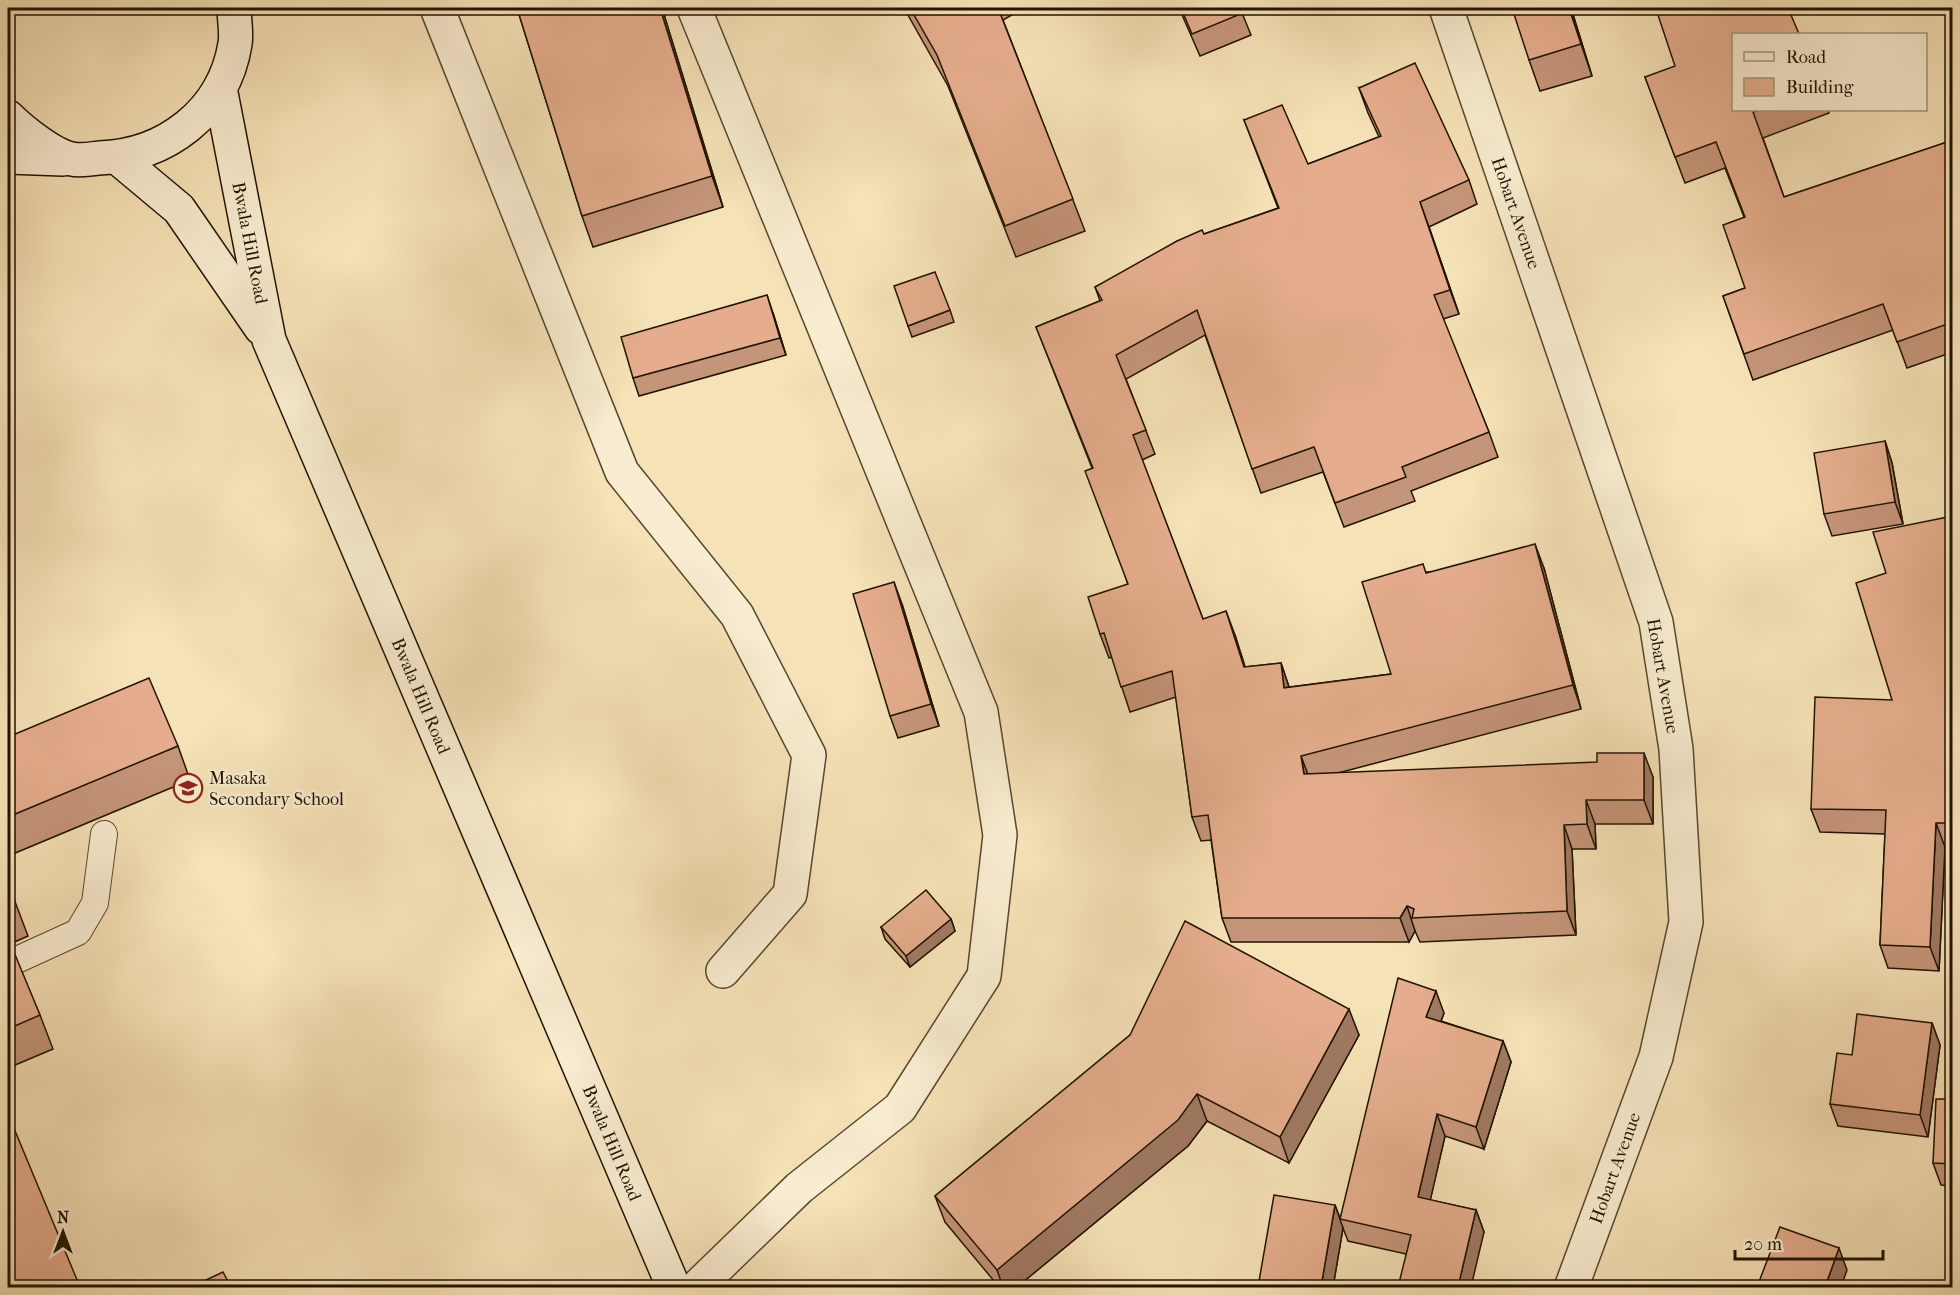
<svg xmlns="http://www.w3.org/2000/svg" width="1960" height="1295" viewBox="0 0 1960 1295" font-family="'IM FELL French Canon',serif">
<style>
.lines{fill:none;stroke-linecap:round;stroke-linejoin:round}
.lane-casing{stroke:#56472f;stroke-width:28}
.street-casing{stroke:#56472f;stroke-width:36}
.secondary-casing{stroke:#211302;stroke-width:36}
.lane{stroke:#f9ecd0;stroke-width:26}
.street{stroke:#f9ecd0;stroke-width:33}
.secondary{stroke:#f9ecd0;stroke-width:33}
.wall{fill:#c59579;stroke:#211302;stroke-width:1.5}
.shaded-wall{fill:#a07963;stroke:#211302;stroke-width:1.5}
.building{fill:#e5ad8d;stroke:#211302;stroke-width:1.5}
.labels{text-anchor:middle;stroke-width:4.5;stroke-linejoin:round;paint-order:stroke}
.street-label{font-size:18px;fill:#211302;stroke:#f9ecd0}
.poi-label{font-size:18px;fill:#211302;stroke:#f9ecd0;text-anchor:start}
</style>
<rect width="100%" height="100%" fill="#f6e2b7"/>
<filter id="stains"><feTurbulence type="fractalNoise" baseFrequency=".00333" numOctaves="4"/><feColorMatrix values="0 0 0 0 .2 0 0 0 0 .09 0 0 0 0 .02 0 0 0 .5 -.17"/></filter>
<radialGradient id="worn" r=".72"><stop offset=".6" stop-color="#630" stop-opacity="0"/><stop offset="1" stop-color="#630" stop-opacity=".3"/></radialGradient>
<g class="lines">
<g class="lane-casing">
<polyline id="lane" points="8,964 78,932 95,903 104,834"/>
</g>
<g class="street-casing">
<g id="street">
<polyline points="437,8 622,472 737,615 809,755 790,894 723,971"/>
<polyline points="694,8 981,712 1000,835 984,976 900,1108 799,1188 696,1288"/>
<polyline points="1446,8 1656,622 1676,749 1686,922 1656,1057 1571,1288"/>
</g>
</g>
<g class="secondary-casing">
<g id="secondary">
<polyline points="220,88 269,340 674,1288"/>
<path d="M8 117C21 130 53 156 72 159 80 161 91 159 99 158 166 156 224 112 235 44 237 33 234 19 234 8"/>
<polyline points="8,157 63,159"/>
<polyline points="118,158 179,209 261,328"/>
</g>
</g>
<use href="#lane" class="lane"/>
<use href="#street" class="street"/>
<use href="#secondary" class="secondary"/>
</g>
<g class="wall">
<polygon points="517,8 662,8 723,207 593,247 582,216"/>
<polygon points="904,8 1021,8 1022,9 1003,20 1085,231 1016,257 948,86"/>
<polygon points="1179,8 1240,8 1251,35 1200,56"/>
<polygon points="1571,8 1592,76 1540,91 1529,60"/>
<polygon points="1645,77 1734,110 1828,110 1829,113 1763,138 1784,197 1953,140 1953,352 1907,368 1893,330 1753,380 1723,296 1745,288 1744,217 1725,168 1685,183"/>
<polygon points="1359,88 1469,180 1477,204 1429,227 1459,314 1443,319 1489,432 1498,457 1411,491 1415,501 1344,527 1323,472 1261,493 1205,335 1126,379 1155,454 1142,460 1203,619 1235,635 1245,667 1281,663 1289,687 1391,674 1426,572 1544,568 1581,709 1338,773 1653,777 1653,824 1595,824 1596,849 1572,849 1576,935 1420,942 1415,931 1409,942 1231,942 1222,918 1211,840 1201,841 1192,817 1176,697 1130,712 1112,657 1109,658 1100,634 1128,585 1092,468 1036,327 1100,301 1095,287 1204,234 1278,208 1244,120 1308,164 1379,137 1368,113"/>
<polygon points="950,310 954,322 912,337 908,326"/>
<polygon points="773,313 786,355 639,396 633,378"/>
<polygon points="1885,441 1892,463 1903,524 1832,536 1824,514"/>
<polygon points="1953,516 1953,847 1945,847 1939,971 1888,968 1880,945 1885,834 1820,832 1811,809 1892,700 1886,573"/>
<polygon points="902,604 939,726 898,738 890,716"/>
<polygon points="8,737 178,746 190,780 8,856"/>
<polygon points="8,883 28,936 10,944 40,1015 53,1049 8,1068"/>
<polygon points="951,919 955,931 910,967 885,939 881,927"/>
<polygon points="1444,1013 1441,1021 1503,1041 1511,1062 1484,1149 1445,1136 1430,1200 1476,1210 1484,1232 1406,1254 1348,1241 1343,1228 1333,1287 1335,1205 1340,1218"/>
<polygon points="1932,1023 1940,1045 1928,1137 1838,1126 1830,1104 1852,1055"/>
<polygon points="1130,1035 1359,1035 1289,1163 1207,1121 1188,1146 1017,1287 999,1287 945,1222 935,1196"/>
<polygon points="1953,1099 1953,1186 1941,1185 1933,1163"/>
</g>
<g class="shaded-wall">
<polygon points="660,8 662,8 723,207 712,176"/>
<polygon points="1569,8 1571,8 1592,76 1581,44"/>
<polygon points="1420,202 1429,227 1459,314 1450,290"/>
<polygon points="767,295 773,313 786,355 780,338"/>
<polygon points="1885,441 1892,463 1903,524 1895,502"/>
<polygon points="1535,544 1544,568 1581,709 1573,685"/>
<polygon points="894,582 902,604 939,726 931,704"/>
<polygon points="1226,611 1235,635 1253,692 1244,667"/>
<polygon points="1281,663 1289,687 1284,688"/>
<polygon points="1644,753 1653,777 1653,824 1644,800"/>
<polygon points="1301,756 1310,780 1304,774"/>
<polygon points="1586,800 1595,824 1596,849 1587,824"/>
<polygon points="1936,823 1945,847 1939,971 1930,947"/>
<polygon points="1564,825 1572,849 1576,935 1567,911"/>
<polygon points="1407,906 1415,931 1409,942 1400,918"/>
<polygon points="951,919 955,931 910,967 906,956"/>
<polygon points="1436,991 1444,1013 1434,1039 1426,1017"/>
<polygon points="1349,1009 1359,1035 1289,1163 1280,1137"/>
<polygon points="1932,1023 1940,1045 1928,1137 1920,1115"/>
<polygon points="1503,1041 1511,1062 1484,1149 1476,1127"/>
<polygon points="1197,1094 1207,1121 1188,1146 1017,1287 1003,1287 997,1270"/>
<polygon points="1437,1114 1445,1136 1426,1219 1418,1197"/>
<polygon points="1335,1205 1343,1228 1333,1287 1321,1287"/>
<polygon points="1476,1210 1484,1232 1471,1287 1458,1287"/>
<polygon points="1839,1248 1847,1270 1841,1287 1825,1287"/>
</g>
<g class="building">
<polygon points="517,8 660,8 712,176 582,216"/>
<polygon points="910,8 998,8 1073,199 1005,226 937,55"/>
<polygon points="1181,8 1240,8 1243,13 1192,34"/>
<polygon points="1512,8 1569,8 1581,44 1529,60"/>
<polygon points="1660,8 1788,8 1799,34 1734,34 1734,110 1760,110 1753,112 1784,197 1953,140 1953,322 1897,342 1883,304 1744,354 1723,296 1745,288 1723,225 1745,217 1716,142 1675,157 1645,77 1675,66 1656,9"/>
<polygon points="1415,63 1469,180 1420,202 1450,290 1434,295 1489,432 1402,467 1406,477 1335,503 1314,447 1252,469 1197,310 1116,355 1146,430 1133,435 1203,619 1226,611 1244,667 1281,663 1284,688 1391,674 1362,582 1423,564 1426,573 1535,544 1573,685 1301,756 1304,774 1597,762 1597,753 1644,753 1644,800 1586,800 1587,824 1564,825 1567,911 1412,918 1414,909 1407,906 1400,918 1222,918 1208,815 1192,817 1172,671 1121,687 1104,633 1100,634 1088,597 1128,584 1085,471 1093,468 1036,327 1102,300 1095,287 1177,241 1202,230 1204,234 1279,208 1244,120 1282,105 1308,164 1381,136 1359,88"/>
<polygon points="935,272 950,310 908,326 894,286"/>
<polygon points="767,295 780,338 633,378 621,337"/>
<polygon points="1885,441 1895,502 1824,514 1814,453"/>
<polygon points="1953,516 1953,823 1936,823 1930,947 1880,945 1886,810 1811,809 1815,697 1892,700 1856,583 1886,573 1873,532"/>
<polygon points="894,582 931,704 890,716 853,594"/>
<polygon points="149,678 178,746 8,817 8,737"/>
<polygon points="8,883 15,902 8,906"/>
<polygon points="926,890 951,919 906,956 881,927"/>
<polygon points="1185,921 1349,1009 1280,1137 1197,1094 1178,1120 997,1270 935,1196 1130,1035"/>
<polygon points="9,940 40,1015 8,1029 8,941"/>
<polygon points="1398,978 1436,991 1426,1017 1503,1041 1476,1127 1437,1114 1418,1197 1476,1210 1458,1287 1398,1287 1411,1235 1340,1219"/>
<polygon points="1857,1014 1932,1023 1920,1115 1830,1104 1837,1053 1852,1055"/>
<polygon points="1936,1099 1953,1099 1953,1164 1933,1163"/>
<polygon points="8,1114 80,1287 8,1287"/>
<polygon points="1274,1195 1335,1205 1321,1287 1258,1287"/>
<polygon points="1780,1227 1839,1248 1825,1287 1757,1287"/>
<polygon points="223,1272 231,1287 191,1287"/>
</g>
<defs>
<g id="school-ring" transform="scale(1.5)"><circle r="9.5" fill="#f9ecd0" stroke="#8f2418" stroke-width="1.5"/><path d="M0-5L7-2L0 1L-7-2ZM-4 1L0 2.5L4 1V4Q0 6-4 4Z" fill="#8f2418"/></g>
</defs>
<g fill-rule="evenodd">
<use href="#school-ring" x="188" y="788"/>
</g>
<g class="labels">
<g class="street-label">
<text transform="translate(1516 213) rotate(71)" y="6">Hobart Avenue</text>
<text transform="translate(250 243) rotate(79)" y="6">Bwala Hill Road</text>
<text transform="translate(1663 676) rotate(80)" y="6">Hobart Avenue</text>
<text transform="translate(421 696) rotate(67)" y="6">Bwala Hill Road</text>
<text transform="translate(612 1143) rotate(67)" y="6">Bwala Hill Road</text>
<text transform="translate(1615 1168) rotate(-70)" y="6">Hobart Avenue</text>
</g>
<g class="poi-label">
<text x="209" y="784">Masaka<tspan x="209" dy="21">Secondary School</tspan></text>
</g>
</g>
<rect width="1960" height="1295" fill="none" stroke="#f6e2b7" stroke-width="30"/>
<rect x="9" y="9" width="1942" height="1277" fill="none" stroke="#211302" stroke-width="3"/>
<rect x="15" y="15" width="1930" height="1265" fill="none" stroke="#211302" stroke-width="1.5"/>
<rect x="1732" y="33" width="195" height="78" fill="#f9ecd0" stroke="#a3957e" stroke-width="1.5"/>
<rect x="1744" y="52" width="30" height="9" fill="#f9ecd0" stroke="#a3957e" stroke-width="1.5"/>
<text x="1786" y="63" font-size="18" fill="#211302">Road</text>
<rect x="1744" y="78" width="30" height="18" fill="#e5ad8d" stroke="#a3957e" stroke-width="1.5"/>
<text x="1786" y="93" font-size="18" fill="#211302">Building</text>
<g transform="translate(63 1232)" stroke="#f9ecd0" stroke-width="4.5" paint-order="stroke">
<path d="M0-4.5L10 22L0 15L-10 22Z" fill="#211302"/>
<text y="-9" font-size="16" font-weight="bold" text-anchor="middle" fill="#211302">N</text>
</g>
<path d="M1735 1250v9h148v-9" fill="none" stroke="#211302" stroke-width="3"/>
<text x="1744" y="1250" font-size="18" fill="#211302" stroke="#f9ecd0" stroke-width="4.5" paint-order="stroke">20 m</text>
<rect width="100%" height="100%" filter="url(#stains)"/>
<rect width="100%" height="100%" fill="url(#worn)"/>
</svg>
